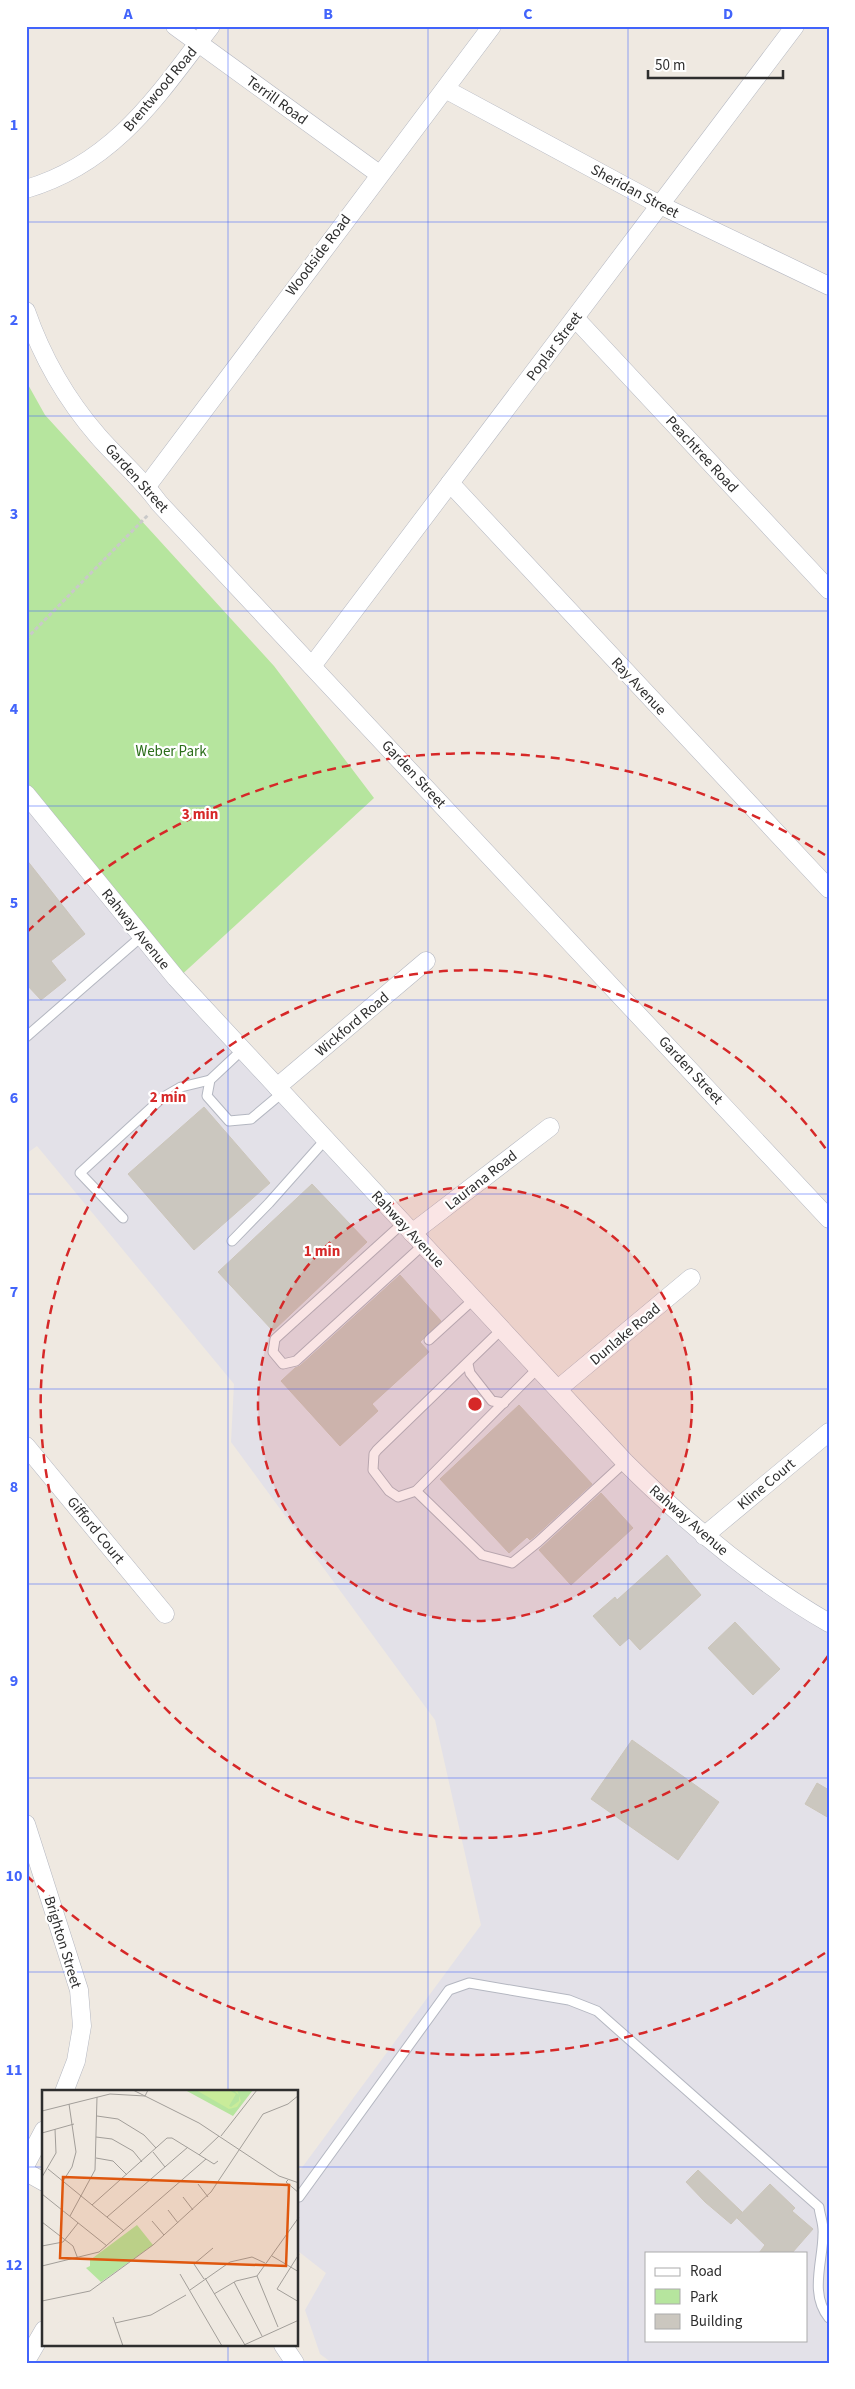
<svg xmlns="http://www.w3.org/2000/svg" width="855" height="2389" viewBox="0 0 855 2389" font-family="'Source Sans 3',sans-serif">
<style>
.industrial{fill:#e3e1e8;fill-rule:evenodd}
.green{fill:#b6e59e}
.building{fill:#cbc7bf;stroke:#cbc5ba}
.lines{fill:none;stroke-linecap:round;stroke-linejoin:round}
.lane-casing{stroke:#b4b7c1;stroke-width:11}
.street-casing{stroke:#b4b7c1;stroke-width:19}
.path{stroke:#c9c9c9;stroke-width:3;stroke-dasharray:4 2.5;stroke-linecap:butt}
.lane{stroke:#fff;stroke-width:9}
.street{stroke:#fff;stroke-width:18}
.grid{fill:none;stroke:#4264fb;stroke-width:1;stroke-opacity:0.55}
.ring{fill:none;stroke:#d62828;stroke-width:2.5;stroke-dasharray:9 6}
.labels{text-anchor:middle;stroke-width:4.5;stroke-linejoin:round;paint-order:stroke}
.street-label{font-size:15px;fill:#2e2e2e;stroke:#fff}
.park-label{font-size:15px;fill:#2c6e1b;stroke:#fff}
.inset-road{fill:none;stroke:#a29e99;stroke-width:1}
.view{fill:#df570e;fill-opacity:0.15;stroke:#df570e;stroke-width:2.5}
.inset-edge{fill:none;stroke:#2e2e2e;stroke-width:2.5}
.centre{fill:#d62828;stroke:#fff;stroke-width:2.5}
.ring-label{font-size:15px;text-anchor:middle;font-weight:bold;fill:#d62828;stroke:#fff;stroke-width:4.5;stroke-linejoin:round;paint-order:stroke}
.neatline{fill:none;stroke:#4264fb;stroke-width:2}
.grid-label{font-size:16px;text-anchor:middle;font-weight:bold;fill:#4264fb}
</style>
<rect width="100%" height="100%" fill="#efe9e1"/>
<path class="industrial" d="M26 769 177 979 684 1526 829 1612V2363H332L320 2354 305 2310 326 2273 298 2251V2173L481 1925 435 1720 231 1442 234 1384 37 1146 26 1154ZM646 2253H806V2340H646Z"/>
<polygon class="green" points="26,381 45,415 274,666 374,798 177,979 26,783"/>
<g class="building">
<polygon points="26,859 85,934 51,961 66,980 41,1000 26,984"/>
<polygon points="204,1107 270,1183 194,1250 128,1174"/>
<polygon points="312,1184 367,1242 273,1331 218,1272"/>
<polygon points="400,1275 441,1321 420,1342 429,1352 372,1404 378,1411 340,1446 281,1381 295,1368 300,1366"/>
<polygon points="519,1405 592,1484 534,1537 530,1540 527,1537 509,1553 440,1479"/>
<polygon points="601,1493 633,1528 571,1585 539,1550"/>
<polygon points="667,1555 701,1595 640,1650 629,1638 620,1646 593,1616 615,1597 617,1600"/>
<polygon points="735,1622 780,1669 753,1695 708,1648"/>
<polygon points="632,1740 719,1802 678,1860 591,1799"/>
<polygon points="817,1783 829,1790 829,1818 805,1804"/>
<polygon points="698,2170 742,2212 731,2224 705,2202 686,2182"/>
<polygon points="770,2184 795,2208 792,2211 813,2229 792,2253 759,2253 765,2245 737,2218"/>
</g>
<g class="lines">
<g class="lane-casing">
<g id="lane">
<polyline points="26,1037 142,936"/>
<polyline points="242,1050 210,1080 207,1096 229,1121 251,1119 282,1093"/>
<polyline points="123,1218 80,1173 162,1098 181,1087 210,1080"/>
<polyline points="403,1223 275,1339 273,1352 283,1364 296,1361 423,1245"/>
<polyline points="232,1241 269,1203 325,1140"/>
<polyline points="502,1329 377,1450 374,1454 373,1470 389,1491 398,1497 416,1491 538,1368"/>
<polyline points="429,1340 474,1299"/>
<polyline points="468,1364 470,1373 492,1401 504,1403"/>
<polyline points="416,1491 482,1555 512,1563 538,1542 625,1462"/>
<path d="M299 2197 449 1990 469 1983 569 2000 597 2011 819 2207C820 2216 824 2225 823 2234 823 2261 809 2294 829 2318"/>
</g>
</g>
<g class="street-casing">
<g id="street">
<polyline points="175,26 379,174"/>
<polyline points="445,89 660,205 829,286"/>
<path d="M26 189C115 163 158 95 211 26"/>
<path d="M26 311C42 357 66 399 98 436 118 459 141 478 159 503L829 1219"/>
<polyline points="575,318 829,590"/>
<polyline points="450,483 829,889"/>
<polyline points="147,486 492,26"/>
<polyline points="312,666 795,26"/>
<path d="M26 794 176 978 625 1462C687 1524 753 1579 829 1623"/>
<polyline points="277,1087 426,961"/>
<polyline points="412,1233 550,1127"/>
<polyline points="558,1389 691,1278"/>
<polyline points="26,1446 165,1614"/>
<polyline points="704,1536 829,1432"/>
<polyline points="26,1824 79,1990 82,2026 76,2061 64,2092"/>
<polyline points="26,2164 44,2130"/>
<polyline points="26,2172 44,2182"/>
<polyline points="283,2345 295,2363"/>
<polyline points="26,2361 44,2330"/>
</g>
</g>
<polyline class="path" points="26,639 149,514"/>
<use href="#lane" class="lane"/>
<use href="#street" class="street"/>
</g>
<path class="grid" d="M228 26V2092M428 26V2363M628 26V2363M26 222H829M26 416H829M26 611H829M26 806H829M26 1000H829M26 1194H829M26 1389H829M26 1584H829M26 1778H829M26 1972H829M26 2167H44M298 2167H829M228 2345V2363"/>
<circle cx="475" cy="1404" r="217" fill="#d62828" fill-opacity=".12"/>
<g class="ring">
<circle cx="475" cy="1404" r="217"/>
<path d="M828 1656A434 434 0 1 1 828 1152"/>
<path d="M825 1953A651 651 0 0 1 27 1876M27 932A651 651 0 0 1 825 855"/>
</g>
<g class="labels">
<g class="street-label">
<text transform="translate(160 89) rotate(-50)" y="5">Brentwood Road</text>
<text transform="translate(277 100) rotate(36)" y="5">Terrill Road</text>
<text transform="translate(635 191) rotate(28)" y="5">Sheridan Street</text>
<text transform="translate(318 255) rotate(-53)" y="5">Woodside Road</text>
<text transform="translate(554 346) rotate(-53)" y="5">Poplar Street</text>
<text transform="translate(702 454) rotate(47)" y="5">Peachtree Road</text>
<text transform="translate(137 478) rotate(48)" y="5">Garden Street</text>
<text transform="translate(639 686) rotate(47)" y="5">Ray Avenue</text>
<text transform="translate(414 774) rotate(47)" y="5">Garden Street</text>
<text transform="translate(136 929) rotate(51)" y="5">Rahway Avenue</text>
<text transform="translate(352 1024) rotate(-40)" y="5">Wickford Road</text>
<text transform="translate(691 1070) rotate(47)" y="5">Garden Street</text>
<text transform="translate(481 1180) rotate(-38)" y="5">Laurana Road</text>
<text transform="translate(408 1229) rotate(47)" y="5">Rahway Avenue</text>
<text transform="translate(625 1334) rotate(-40)" y="5">Dunlake Road</text>
<text transform="translate(766 1484) rotate(-40)" y="5">Kline Court</text>
<text transform="translate(689 1520) rotate(41)" y="5">Rahway Avenue</text>
<text transform="translate(96 1530) rotate(51)" y="5">Gifford Court</text>
<text transform="translate(63 1942) rotate(73)" y="5">Brighton Street</text>
</g>
<g class="park-label">
<text x="171" y="756">Weber Park</text>
</g>
</g>
<g transform="translate(42 2090)">
<rect width="256" height="256" fill="#efe9e1"/>
<path d="M143 0H211L191 26ZM95 135 111 155 59 192 44 178 48 176V170Z" fill="#b6e59e"/>
<path d="M154 0H187L194 4 187 16 162 3 189 17 197 11V5L191 0H195L199 11 195 17 187 19Z" fill="#c9ec9a"/>
<path class="inset-road" d="M91 0 157 33 237 86 257 93M0 21 68 4 103 6 106 0M55 26 76 29 102 45 114 58M0 43 32 34M179 46 215 0M54 47 70 49 91 61 100 72M111 62 123 77M157 65 177 46M54 68 71 71 85 85M6 79 82 141M0 87 14 63 13 39M246 90 244 92 257 103M21 91 30 77 34 62 27 14M156 94 166 107M0 104 65 156M141 107 151 120M50 115 125 48H130L172 74 176 71M126 120 136 133M28 126 53 80 55 7M65 127 146 57M110 131 122 145M0 132 31 156 36 169M0 156 21 152 36 133M257 164 235 199 257 212M230 166 257 182M0 176 57 162 164 69M138 184 180 256M163 188 203 255M162 189 152 174 171 158M192 192 220 246M148 200 188 172 210 167 223 173M172 204 194 191 215 186M0 211 48 201 111 155 169 102 221 24 246 14 257 5M71 227 81 256M73 233 109 225 144 205M236 237 215 186 257 127M202 255 257 230"/>
<path class="view" d="M21 87 247 95 244 176 18 168Z"/>
<rect width="256" height="256" class="inset-edge"/>
</g>
<circle cx="475" cy="1404" r="8" class="centre"/>
<g class="ring-label">
<text x="200" y="819">3 min</text>
<text x="168" y="1102">2 min</text>
<text x="322" y="1256">1 min</text>
</g>
<rect width="855" height="2389" fill="none" stroke="#ffffff" stroke-width="55"/>
<rect x="645" y="2252" width="162" height="90" fill="#ffffff" stroke="#ababab"/>
<rect x="655" y="2268" width="25" height="8" fill="#ffffff" stroke="#ababab"/>
<text x="690" y="2276" font-size="15" fill="#2e2e2e">Road</text>
<rect x="655" y="2289" width="25" height="15" fill="#b6e59e" stroke="#ababab"/>
<text x="690" y="2302" font-size="15" fill="#2e2e2e">Park</text>
<rect x="655" y="2314" width="25" height="15" fill="#cbc7bf" stroke="#ababab"/>
<text x="690" y="2326" font-size="15" fill="#2e2e2e">Building</text>
<path d="M648 70v8h135v-8" fill="none" stroke="#2e2e2e" stroke-width="2.5"/>
<text x="655" y="70" font-size="15" fill="#2e2e2e" stroke="#ffffff" stroke-width="4" paint-order="stroke">50 m</text>
<rect x="28" y="28" width="800" height="2334" class="neatline"/>
<g class="grid-label">
<text x="128" y="19">A</text>
<text x="328" y="19">B</text>
<text x="528" y="19">C</text>
<text x="728" y="19">D</text>
<text x="14" y="130">1</text>
<text x="14" y="325">2</text>
<text x="14" y="519">3</text>
<text x="14" y="714">4</text>
<text x="14" y="908">5</text>
<text x="14" y="1103">6</text>
<text x="14" y="1297">7</text>
<text x="14" y="1492">8</text>
<text x="14" y="1686">9</text>
<text x="14" y="1881">10</text>
<text x="14" y="2075">11</text>
<text x="14" y="2270">12</text>
</g>
</svg>
